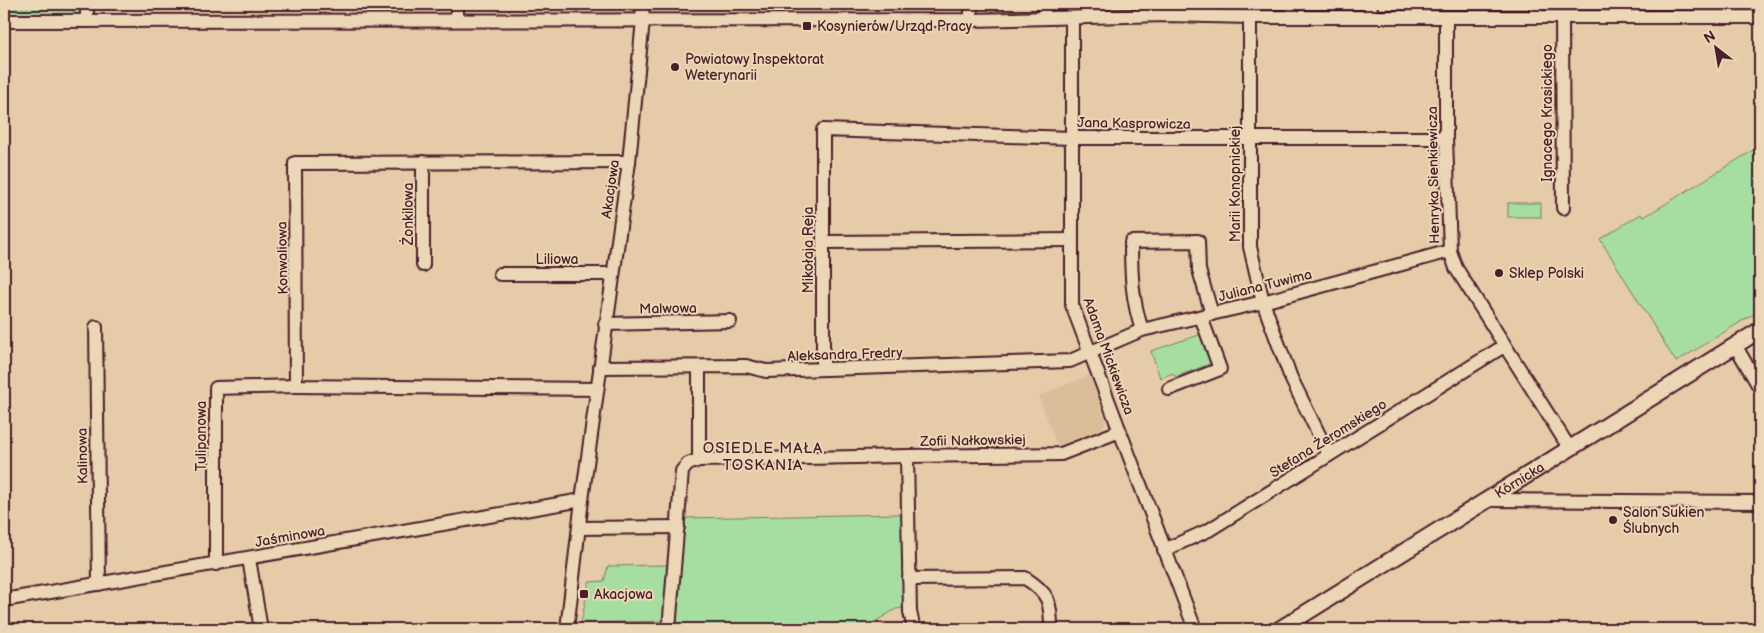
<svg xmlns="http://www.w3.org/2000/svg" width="1764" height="633" viewBox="0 0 1764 633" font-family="'Balsamiq Sans',sans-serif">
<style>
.built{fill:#dbbd9a}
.green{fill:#a6dda0;stroke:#787e66}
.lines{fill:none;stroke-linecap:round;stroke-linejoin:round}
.stream{stroke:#72899f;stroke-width:3}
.minor-casing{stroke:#4a1f2b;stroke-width:16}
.tertiary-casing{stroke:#4a1f2b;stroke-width:19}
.minor{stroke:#ebd6b5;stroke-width:12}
.tertiary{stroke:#ebd6b5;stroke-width:15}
.poi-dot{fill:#4a1f2b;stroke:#ebd6b5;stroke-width:2}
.labels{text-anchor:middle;stroke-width:4;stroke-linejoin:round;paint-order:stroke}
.poi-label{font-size:14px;fill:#4a1f2b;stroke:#ebd6b5;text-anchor:start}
.street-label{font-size:14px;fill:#4a1f2b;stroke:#ebd6b5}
.neighbourhood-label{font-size:15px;letter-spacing:1px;fill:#4a1f2b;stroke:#ebd6b5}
</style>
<rect width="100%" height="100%" fill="#e5cba8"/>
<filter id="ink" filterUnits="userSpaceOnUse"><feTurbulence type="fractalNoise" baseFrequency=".02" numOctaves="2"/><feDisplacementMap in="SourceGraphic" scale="10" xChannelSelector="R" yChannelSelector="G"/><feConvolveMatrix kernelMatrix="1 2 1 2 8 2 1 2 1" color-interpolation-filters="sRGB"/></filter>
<g filter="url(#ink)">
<polygon class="built" points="1090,375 1106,421 1102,429 1057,446 1039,396"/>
<g class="green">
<polygon points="67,4 85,4 81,17 4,17 4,6 67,6"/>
<polygon points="1638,4 1760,4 1760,12 1639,9"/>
<polygon points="1760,146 1760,310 1676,362 1600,239 1641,214 1644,217"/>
<rect x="1508" y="203" width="33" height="14"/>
<polygon points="1202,334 1212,363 1175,377 1173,373 1160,378 1151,351"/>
<polygon points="902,514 904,608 896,609 863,629 675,629 685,518"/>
<polygon points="669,565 663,621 581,623 589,582 604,581 608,566"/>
</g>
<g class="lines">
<polyline class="stream" points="74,11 74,4"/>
<g class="minor-casing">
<g id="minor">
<polyline points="457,4 457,20"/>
<polyline points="1536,4 1536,17"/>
<polyline points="1250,17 1250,247 1263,302 1291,378 1329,455"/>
<polyline points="1293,17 1293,4"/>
<polyline points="1370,17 1371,4"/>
<polyline points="1446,17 1446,138 1450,251 1456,268 1570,449"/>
<polyline points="1562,17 1563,208"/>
<polyline points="1044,18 1044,4"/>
<polyline points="1072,18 1072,305 1195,629"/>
<polyline points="971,20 971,4"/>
<polyline points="4,21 971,20 1166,15 1250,17 1760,17"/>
<polyline points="87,21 87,4"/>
<polyline points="423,162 423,265"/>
<polyline points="823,242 1071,240"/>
<polyline points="500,274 613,274"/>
<polyline points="605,324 730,321"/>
<polyline points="96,327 99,584"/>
<path d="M1142 330C1132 300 1131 274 1131 242L1198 241 1199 270 1212 314"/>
<polyline points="1735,345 1760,388"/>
<polyline points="600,367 746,366 766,371 1070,361 1142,330 1263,302 1450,251"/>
<polyline points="823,369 823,130 1072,138 1446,138"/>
<polyline points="597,389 296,386 295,163 629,162"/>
<polyline points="1169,389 1220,369 1201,317"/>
<polyline points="699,460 907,456"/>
<polyline points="1488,500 1760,502"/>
<polyline points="579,528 678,527"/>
<polyline points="1164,550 1209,530 1504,346"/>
<polyline points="249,559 261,629"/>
<polyline points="216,564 216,388 296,386"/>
<path d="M909 579 1025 578C1049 593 1051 602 1051 629"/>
<polyline points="4,600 582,500"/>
<polyline points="567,629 582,500 629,162 643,20 642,4"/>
<polyline points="669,629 682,471 688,464 699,460 699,367"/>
<polyline points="914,629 910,612 907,456 1061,454 1120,431"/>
</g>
</g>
<g class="tertiary-casing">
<g id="tertiary">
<path id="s1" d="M1280 629 1760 330"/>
</g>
</g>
<use href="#minor" class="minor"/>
<use href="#tertiary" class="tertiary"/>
</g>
</g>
<g class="poi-dot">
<rect x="802" y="21" width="10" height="10" rx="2.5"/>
<circle cx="675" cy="67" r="5"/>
<circle cx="1499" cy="273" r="5"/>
<circle cx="1613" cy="520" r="5"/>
<rect x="579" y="589" width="10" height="10" rx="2.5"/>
</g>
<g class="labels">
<g class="poi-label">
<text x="817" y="31">Kosynierów/Urząd Pracy</text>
<text x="685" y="64">Powiatowy Inspektorat<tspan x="685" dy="16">Weterynarii</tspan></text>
<text x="1509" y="278">Sklep Polski</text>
<text x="1623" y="517">Salon Sukien<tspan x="1623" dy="16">Ślubnych</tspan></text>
<text x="594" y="599">Akacjowa</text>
</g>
<g class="street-label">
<text transform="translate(1547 113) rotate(-90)" y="5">Ignacego Krasickiego</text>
<text transform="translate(1134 123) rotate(1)" y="5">Jana Kasprowicza</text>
<text transform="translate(1433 175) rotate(-91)" y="5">Henryka Sienkiewicza</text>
<text transform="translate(1235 184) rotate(-90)" y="5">Marii Konopnickiej</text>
<text transform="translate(610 189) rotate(-82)" y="5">Akacjowa</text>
<text transform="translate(408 214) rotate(-90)" y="5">Żonkilowa</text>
<text transform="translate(808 250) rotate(-90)" y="5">Mikołaja Reja</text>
<text transform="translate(282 258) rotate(-91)" y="5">Konwaliowa</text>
<text x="557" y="264">Liliowa</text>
<text transform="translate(1265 285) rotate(-14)" y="5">Juliana Tuwima</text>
<text transform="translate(668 308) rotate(-1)" y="5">Malwowa</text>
<text transform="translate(845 354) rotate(-2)" y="5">Aleksandra Fredry</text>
<text transform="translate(1109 356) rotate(70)" y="5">Adama Mickiewicza</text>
<text transform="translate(201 436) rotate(-90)" y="5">Tulipanowa</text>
<text transform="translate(1328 438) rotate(-32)" y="5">Stefana Żeromskiego</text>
<text transform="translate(973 440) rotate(-1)" y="5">Zofii Nałkowskiej</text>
<text transform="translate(82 456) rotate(-91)" y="5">Kalinowa</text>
<text dy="5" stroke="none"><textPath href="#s1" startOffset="282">Kórnicka</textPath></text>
<text transform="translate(290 536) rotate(-10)" y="5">Jaśminowa</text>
</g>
<g class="neighbourhood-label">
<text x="763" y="453">OSIEDLE MAŁA<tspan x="763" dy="17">TOSKANIA</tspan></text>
</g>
</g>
<rect width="1764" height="633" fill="none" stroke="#ebd6b5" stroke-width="20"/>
<rect x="10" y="10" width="1744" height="613" fill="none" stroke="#4a1f2b" stroke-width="2" filter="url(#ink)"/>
<g transform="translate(1716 48) rotate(329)" stroke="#ebd6b5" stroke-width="4" paint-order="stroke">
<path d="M0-4L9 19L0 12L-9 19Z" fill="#4a1f2b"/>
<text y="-8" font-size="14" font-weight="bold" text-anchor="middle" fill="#4a1f2b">N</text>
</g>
</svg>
